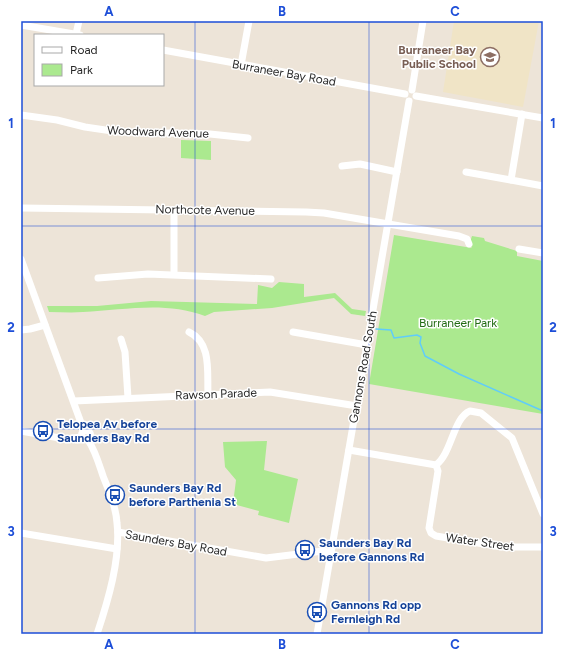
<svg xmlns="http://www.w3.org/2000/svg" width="564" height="655" viewBox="0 0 564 655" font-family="Figtree,sans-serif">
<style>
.education{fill:#f0e4c6}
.green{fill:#abe98f}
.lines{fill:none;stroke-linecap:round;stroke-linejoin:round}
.stream{stroke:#60ccfa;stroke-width:1.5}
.minor{stroke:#fff;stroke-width:7}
.grid{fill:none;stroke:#1d4ed8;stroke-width:1;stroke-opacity:0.55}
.labels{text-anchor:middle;stroke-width:3;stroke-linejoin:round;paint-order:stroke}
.education-label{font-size:12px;font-weight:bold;fill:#785e54;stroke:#fff;text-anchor:end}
.street-label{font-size:12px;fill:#282828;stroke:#fff}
.park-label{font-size:12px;fill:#226b13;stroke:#fff}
.transit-label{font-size:12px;font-weight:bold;fill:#164399;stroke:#fff;text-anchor:start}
.neatline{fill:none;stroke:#1d4ed8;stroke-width:1.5}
.grid-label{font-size:13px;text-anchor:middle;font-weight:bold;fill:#1d4ed8}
</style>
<rect width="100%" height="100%" fill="#ede4d8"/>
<polygon class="education" points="454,21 539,21 523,107 443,92"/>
<g class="green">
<polygon points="181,140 211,141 211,160 181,158"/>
<polygon points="394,235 472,248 469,245 472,236 484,238 485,241 517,251 517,256 543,261 543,414 369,384"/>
<path d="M279 282 304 284V297L335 293 352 309 366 311 365 316 351 314 334 298 272 308 214 312 205 316C165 301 124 310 83 312 71 313 60 312 49 312L47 306H97L151 301 257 304 258 285 272 288Z"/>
<polygon points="267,441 264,470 298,479 289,523 258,515 259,511 233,504 236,480 225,467 223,442"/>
</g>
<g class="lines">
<polyline class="stream" points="376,329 391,330 394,338 417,335 421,337 420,343 425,356 459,374 543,411"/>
<g class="minor">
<polyline points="21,25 80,35"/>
<polyline points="76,34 79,21"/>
<polyline points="163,50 405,94"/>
<polyline points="241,65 249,21"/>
<polyline points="412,90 423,21"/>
<polyline points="416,96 543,118"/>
<polyline points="522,114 511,180 543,186"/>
<polyline points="21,115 57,120 85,127 119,132 210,134 248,138"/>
<polyline points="342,166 360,164 397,172"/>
<polyline points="466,172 511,180"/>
<polyline points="21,208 306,212 324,213 459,236 467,239 469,244"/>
<polyline points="519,249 543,253"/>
<polyline points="21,259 84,431"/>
<polyline points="174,274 174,210"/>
<polyline points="98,278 148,274 271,279"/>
<polyline points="21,330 30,329 45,325"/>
<path d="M189 332C212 343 207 372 208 394"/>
<polyline points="293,332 367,345"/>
<polyline points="121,339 125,352 128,398"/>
<polyline points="74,401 270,392 357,406"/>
<circle cx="86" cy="435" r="4.5"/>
<polyline points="21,431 65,439 82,437"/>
<path d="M88 440C95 450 99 464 103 476 109 491 116 507 117 523 121 558 108 601 97 634"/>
<polyline points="349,450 436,465 438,471 429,528 431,533 436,536 502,547 543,547"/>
<path d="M436 465C452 453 453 418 470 411L481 413 512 438 543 514"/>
<polyline points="118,532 266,558 323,551 332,553"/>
<polyline points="21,533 117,549"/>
<polyline points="317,634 409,101"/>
</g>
</g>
<path class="grid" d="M195 21V634M369 21V634M21 226H543M21 429H543"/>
<defs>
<g id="school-ring" transform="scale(1)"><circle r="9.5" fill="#fff" stroke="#8d6e63" stroke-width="1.5"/><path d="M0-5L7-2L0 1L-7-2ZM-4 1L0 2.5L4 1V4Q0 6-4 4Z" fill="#8d6e63"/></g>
<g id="bus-ring" transform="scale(1)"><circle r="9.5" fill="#fff" stroke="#1a4fb4" stroke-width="1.5"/><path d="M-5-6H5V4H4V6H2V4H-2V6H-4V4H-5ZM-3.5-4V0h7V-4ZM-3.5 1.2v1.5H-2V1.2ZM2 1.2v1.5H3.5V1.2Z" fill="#1a4fb4"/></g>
</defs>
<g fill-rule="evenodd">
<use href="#school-ring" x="490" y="57"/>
<use href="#bus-ring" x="43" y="431"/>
<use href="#bus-ring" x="115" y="495"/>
<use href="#bus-ring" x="305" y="550"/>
<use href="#bus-ring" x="317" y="612"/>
</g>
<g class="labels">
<g class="education-label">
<text x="476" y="54">Burraneer Bay<tspan x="476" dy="14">Public School</tspan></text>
</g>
<g class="street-label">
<text transform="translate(284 73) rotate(10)" y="4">Burraneer Bay Road</text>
<text transform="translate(158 132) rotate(2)" y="4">Woodward Avenue</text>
<text transform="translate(205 210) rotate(1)" y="4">Northcote Avenue</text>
<text transform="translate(363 367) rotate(-80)" y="4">Gannons Road South</text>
<text transform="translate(216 394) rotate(-2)" y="4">Rawson Parade</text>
<text transform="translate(480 542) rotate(8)" y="4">Water Street</text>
<text transform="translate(176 543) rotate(10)" y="4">Saunders Bay Road</text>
</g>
<g class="park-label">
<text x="458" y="327">Burraneer Park</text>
</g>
<g class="transit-label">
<text x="57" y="428">Telopea Av before<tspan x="57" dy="14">Saunders Bay Rd</tspan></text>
<text x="129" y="492">Saunders Bay Rd<tspan x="129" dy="14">before Parthenia St</tspan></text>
<text x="319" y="547">Saunders Bay Rd<tspan x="319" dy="14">before Gannons Rd</tspan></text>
<text x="331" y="609">Gannons Rd opp<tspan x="331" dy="14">Fernleigh Rd</tspan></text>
</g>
</g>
<rect width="564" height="655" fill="none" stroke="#ffffff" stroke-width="44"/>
<rect x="34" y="34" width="130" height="52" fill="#ffffff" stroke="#a9a9a9"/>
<rect x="42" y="47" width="20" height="6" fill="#ffffff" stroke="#a9a9a9"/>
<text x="70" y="54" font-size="12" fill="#282828">Road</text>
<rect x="42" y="64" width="20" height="12" fill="#abe98f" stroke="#a9a9a9"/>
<text x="70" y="74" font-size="12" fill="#282828">Park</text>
<rect x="22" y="22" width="520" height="611" class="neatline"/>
<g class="grid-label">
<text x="109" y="16">A</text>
<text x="282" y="16">B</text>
<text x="455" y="16">C</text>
<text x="11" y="128">1</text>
<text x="553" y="128">1</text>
<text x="11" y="332">2</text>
<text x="553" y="332">2</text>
<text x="11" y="536">3</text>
<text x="553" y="536">3</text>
<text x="109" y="649">A</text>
<text x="282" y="649">B</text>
<text x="455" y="649">C</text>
</g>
</svg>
